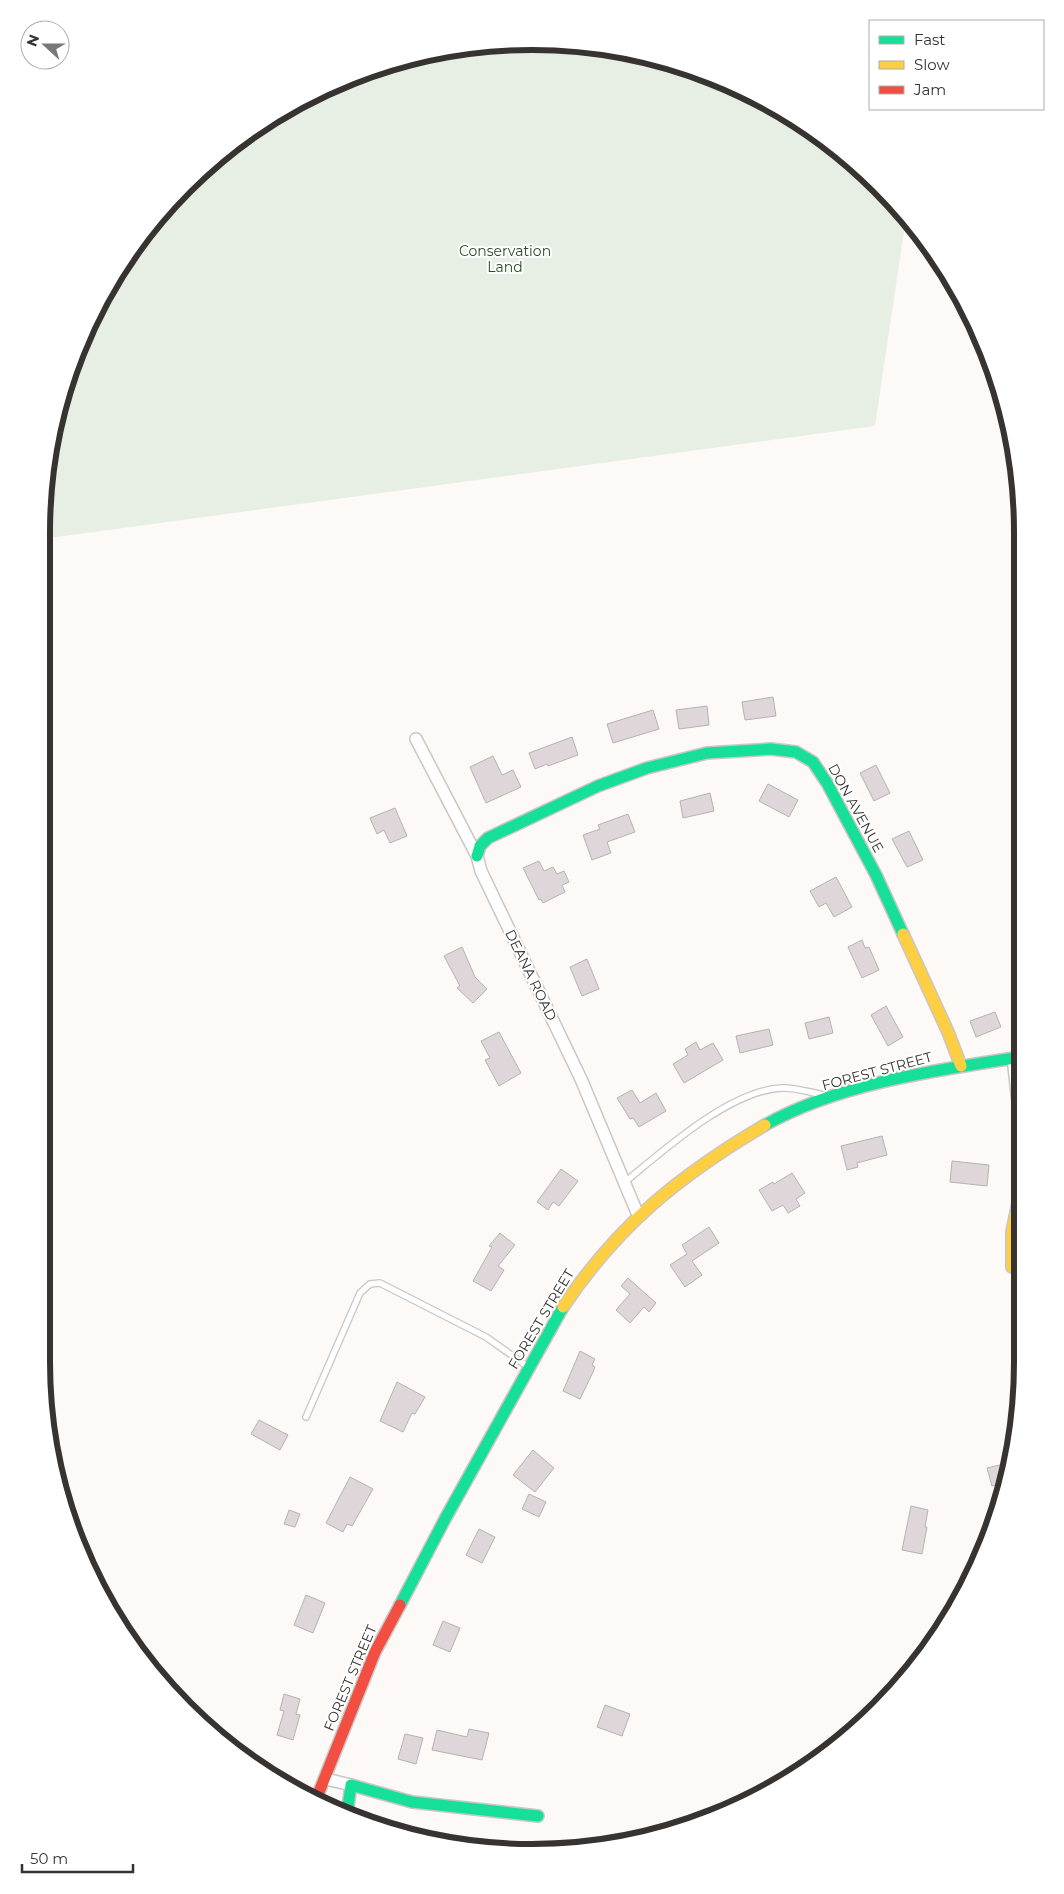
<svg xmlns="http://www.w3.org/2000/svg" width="1064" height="1894" viewBox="0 0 1064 1894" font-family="Montserrat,sans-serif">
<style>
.green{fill:#e7efe5}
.building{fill:#ded6d9;stroke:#b5b3b2}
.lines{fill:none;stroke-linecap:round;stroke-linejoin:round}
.lane-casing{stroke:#c9c6c4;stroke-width:8}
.street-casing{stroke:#c9c6c4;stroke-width:14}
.fast-casing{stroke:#c9c6c4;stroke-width:14}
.slow-casing{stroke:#c9c6c4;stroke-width:14}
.jam-casing{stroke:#c9c6c4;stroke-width:14}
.lane{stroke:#fffefe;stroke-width:5.5}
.street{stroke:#fffefe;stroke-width:11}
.fast{stroke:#16e098;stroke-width:11}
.slow{stroke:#ffcf43;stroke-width:11}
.jam{stroke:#f24e42;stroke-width:11}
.labels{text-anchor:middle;stroke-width:4;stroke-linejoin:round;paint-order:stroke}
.park-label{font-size:14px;fill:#274c29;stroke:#fff}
.street-label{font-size:14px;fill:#363331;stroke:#fff}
.rim{fill:none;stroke:#363331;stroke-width:6}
</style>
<rect width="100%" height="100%" fill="#fcf9f7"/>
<polygon class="green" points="500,42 596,45 690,67 778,107 879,185 906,218 875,426 42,539 42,500 67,375 107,286 163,208 233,142 315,92 405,58"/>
<g class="building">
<polygon points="773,697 776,716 745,720 742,702"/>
<polygon points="707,706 709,725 679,729 676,710"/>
<polygon points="653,710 659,729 613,743 607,724"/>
<polygon points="572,737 578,755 548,766 547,764 535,769 529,753"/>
<polygon points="493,756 502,775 513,770 521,787 486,803 470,767"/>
<polygon points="876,765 890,793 874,801 860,773"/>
<polygon points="768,784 798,800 789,817 759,801"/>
<polygon points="710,793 714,811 683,818 680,801"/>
<polygon points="395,808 407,836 390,843 384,830 377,834 370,818"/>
<polygon points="628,814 635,832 607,842 611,853 592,860 583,835 600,829 598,825"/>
<polygon points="909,831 923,860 907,867 892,839"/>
<polygon points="539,861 544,871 553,867 557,874 564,871 569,882 562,885 565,892 543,903 541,899 539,900 523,868"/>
<polygon points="836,877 852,907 834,917 826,903 819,907 810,891"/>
<polygon points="862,940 865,948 869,947 879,970 862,978 848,947"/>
<polygon points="462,947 475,977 487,989 473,1003 457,988 460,986 444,956"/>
<polygon points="587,959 599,989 582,996 570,967"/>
<polygon points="886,1006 903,1037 888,1046 871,1015"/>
<polygon points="995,1012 1001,1027 976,1037 970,1021"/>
<polygon points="829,1017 833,1033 809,1039 805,1023"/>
<polygon points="769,1029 773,1045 740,1053 736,1036"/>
<polygon points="499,1032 521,1073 499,1086 485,1060 490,1058 481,1041"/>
<polygon points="696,1042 700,1050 713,1043 723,1060 684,1083 673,1064 688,1055 685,1049"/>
<polygon points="632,1090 640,1103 656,1093 666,1111 639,1127 633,1118 630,1119 617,1098"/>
<polygon points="882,1136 887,1155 857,1163 858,1167 847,1170 841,1146"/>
<polygon points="952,1161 989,1165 987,1186 950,1182"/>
<polygon points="561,1169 578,1181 559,1206 553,1202 548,1210 537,1202"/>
<polygon points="792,1173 805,1193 796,1199 800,1206 788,1213 783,1205 772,1211 759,1190 773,1182 774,1184"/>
<polygon points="709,1227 719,1243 692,1261 702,1275 685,1287 670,1265 687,1254 682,1245"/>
<polygon points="500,1233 515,1245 498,1266 504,1270 491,1291 473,1281 492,1247 489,1246"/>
<polygon points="628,1278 656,1303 649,1312 644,1307 630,1323 616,1310 630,1294 621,1286"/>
<polygon points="580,1351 595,1359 592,1365 595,1367 593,1372 580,1399 563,1391"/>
<polygon points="397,1382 425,1397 415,1414 412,1413 403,1432 380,1421"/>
<polygon points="259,1420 288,1435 280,1450 251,1434"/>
<polygon points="533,1450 554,1468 535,1492 513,1475"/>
<polygon points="1008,1463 1004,1483 992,1486 987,1468"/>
<polygon points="350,1477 373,1489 352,1526 347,1524 343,1532 326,1523"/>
<polygon points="529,1494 546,1502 539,1517 522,1509"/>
<polygon points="911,1506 928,1510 925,1527 927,1527 922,1554 902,1550"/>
<polygon points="289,1510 300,1514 295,1527 284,1524"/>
<polygon points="479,1529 495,1537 482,1563 466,1555"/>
<polygon points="306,1595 325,1603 313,1633 294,1625"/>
<polygon points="443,1621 460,1628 450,1652 433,1645"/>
<polygon points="284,1694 300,1699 296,1714 300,1715 293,1740 277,1735 284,1711 280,1710"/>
<polygon points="605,1705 630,1714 622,1736 597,1727"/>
<polygon points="469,1729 489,1733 482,1760 432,1750 437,1730 467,1737"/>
<polygon points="405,1734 423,1738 416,1764 398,1759"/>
</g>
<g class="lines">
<g class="lane-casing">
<g id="lane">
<path d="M625 1182C664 1150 729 1091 781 1088 795 1087 809 1092 823 1095"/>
<polyline points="306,1417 360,1293 370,1284 380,1283 486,1337 527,1366"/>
</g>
</g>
<g class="street-casing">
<g id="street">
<polyline points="416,739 477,856 481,871 581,1079 638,1215"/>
<polyline points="1013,1058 1021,1129"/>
<polyline points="326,1779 351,1785"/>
</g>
</g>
<g class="fast-casing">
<g id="fast">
<polyline points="477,856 480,846 488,838 598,786 647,768 707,753 771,749 796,752 813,762 827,783 876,875 903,934"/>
<path d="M765 1125C840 1083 937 1070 1021 1057"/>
<polyline points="400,1605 445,1519 563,1307"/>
<polyline points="347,1814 351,1785 412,1802 538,1816"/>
</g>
</g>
<g class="slow-casing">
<g id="slow">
<polyline points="903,934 948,1032 961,1066"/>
<polyline points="1012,1267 1012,1232 1021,1188"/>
<path d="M563 1307C618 1225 680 1175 765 1125"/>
</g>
</g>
<g class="jam-casing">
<polyline id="jam" points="315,1802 375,1652 400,1605"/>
</g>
<use href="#lane" class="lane"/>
<use href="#street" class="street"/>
<use href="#fast" class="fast"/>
<use href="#slow" class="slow"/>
<use href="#jam" class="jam"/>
</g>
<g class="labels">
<g class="park-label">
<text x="505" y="256">Conservation<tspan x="505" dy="16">Land</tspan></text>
</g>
<g class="street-label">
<text transform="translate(856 808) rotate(61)" y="5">DON AVENUE</text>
<text transform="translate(531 975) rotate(64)" y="5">DEANA ROAD</text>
<text transform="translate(877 1071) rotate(-15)" y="5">FOREST STREET</text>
<text transform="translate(541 1319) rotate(-59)" y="5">FOREST STREET</text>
<text transform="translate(350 1678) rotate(-67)" y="5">FOREST STREET</text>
</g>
</g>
<path d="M0 0H1064V1894H0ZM532 50H532A482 482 0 0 1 1014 532V1362A482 482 0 0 1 532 1844H532A482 482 0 0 1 50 1362V532A482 482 0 0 1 532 50Z" fill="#fff" fill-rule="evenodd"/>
<path class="rim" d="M532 50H532A482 482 0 0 1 1014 532V1362A482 482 0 0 1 532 1844H532A482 482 0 0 1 50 1362V532A482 482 0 0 1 532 50Z"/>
<rect x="869" y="20" width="175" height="90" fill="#ffffff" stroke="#afadad"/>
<rect x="879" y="36" width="25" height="8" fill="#16e098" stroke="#afadad"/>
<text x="914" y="45" font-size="15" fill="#363331">Fast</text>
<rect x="879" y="61" width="25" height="8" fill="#ffcf43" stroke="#afadad"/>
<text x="914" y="70" font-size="15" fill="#363331">Slow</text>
<rect x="879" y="86" width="25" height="8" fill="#f24e42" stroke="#afadad"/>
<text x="914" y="95" font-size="15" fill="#363331">Jam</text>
<g transform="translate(45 45) rotate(291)"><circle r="24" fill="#ffffff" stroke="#afadad"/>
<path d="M0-4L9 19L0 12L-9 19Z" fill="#7b7876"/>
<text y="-8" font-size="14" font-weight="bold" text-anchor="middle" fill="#363331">N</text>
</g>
<path d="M22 1864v8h111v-8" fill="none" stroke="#363331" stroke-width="2.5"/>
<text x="30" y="1864" font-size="15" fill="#363331" stroke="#ffffff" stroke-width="4" paint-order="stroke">50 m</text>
</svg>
